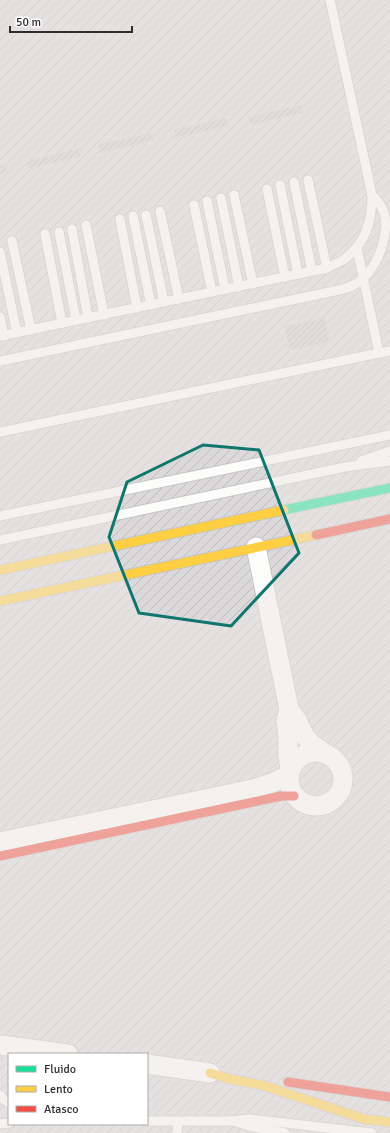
<svg xmlns="http://www.w3.org/2000/svg" width="390" height="1133" viewBox="0 0 390 1133" font-family="Signika,sans-serif">
<style>
.industrial{fill:url(#industrial-furrows);fill-rule:evenodd}
.building{fill:url(#building-hatch);stroke:#d7d4d0}
.lines{fill:none;stroke-linecap:round;stroke-linejoin:round}
.lane-casing{stroke:#c5c4c5;stroke-width:11}
.street-casing{stroke:#c5c4c5;stroke-width:21}
.fast-casing{stroke:#c5c4c5;stroke-width:11}
.slow-casing{stroke:#c5c4c5;stroke-width:11}
.jam-casing{stroke:#c5c4c5;stroke-width:11}
.lane{stroke:#fcfcfb;stroke-width:9}
.street{stroke:#fcfcfb;stroke-width:19}
.fast{stroke:#16e098;stroke-width:9}
.slow{stroke:#ffcf43;stroke-width:9}
.jam{stroke:#f24e42;stroke-width:9}
.marked{fill:none;stroke:#0f766e;stroke-width:3;stroke-linejoin:round}
</style>
<defs>
<pattern id="industrial-furrows" width="10" height="10" patternUnits="userSpaceOnUse"><rect width="10" height="10" fill="#dcd9db"/><path d="M-1 1l2-2M0 10L10 0M9 11l2-2" fill="none" stroke="#bdbbbc"/></pattern>
<pattern id="building-hatch" width="6" height="6" patternUnits="userSpaceOnUse"><rect width="6" height="6" fill="#d1cecb"/><path d="M-1 1l2-2M0 6l6-6M5 7l2-2" fill="none" stroke="#b4b1af"/></pattern>
</defs>
<rect width="100%" height="100%" fill="#ece8e4"/>
<path class="industrial" d="M0 0H390V1133H0ZM9 1054H147V1124H9Z"/>
<g class="building">
<polygon points="301,105 303,113 250,125 248,117"/>
<polygon points="227,118 229,126 176,138 174,130"/>
<polygon points="151,133 153,141 100,153 98,144"/>
<polygon points="79,149 81,157 28,169 27,161"/>
<polygon points="6,164 8,172 0,174 0,166"/>
<polygon points="325,318 330,342 289,350 285,326"/>
</g>
<g class="lines">
<g class="lane-casing">
<g id="lane">
<polyline points="308,180 327,268"/>
<polyline points="294,182 312,271"/>
<polyline points="280,185 298,274"/>
<polyline points="267,189 285,277"/>
<polyline points="234,195 253,284"/>
<polyline points="221,198 239,287"/>
<polyline points="207,201 225,289"/>
<polyline points="194,205 212,292"/>
<polyline points="160,211 179,299"/>
<polyline points="146,215 164,302"/>
<polyline points="133,216 151,305"/>
<polyline points="120,219 137,308"/>
<polyline points="86,225 104,315"/>
<polyline points="72,229 88,318"/>
<polyline points="59,232 76,320"/>
<polyline points="45,234 62,323"/>
<polyline points="12,241 31,330"/>
<polyline points="357,248 379,353 390,351"/>
<polyline points="0,252 17,333"/>
<polyline points="0,317 4,336"/>
<path d="M0 336 327 268C332 265 338 263 343 260 366 244 372 221 372 195L330 0"/>
<path d="M0 361 339 290C347 288 355 286 361 280 378 266 390 235 384 212 381 205 377 200 372 195"/>
<polyline points="0,432 379,353"/>
<polyline points="361,461 390,451"/>
<polyline points="0,516 390,435"/>
<polyline points="0,540 345,467 390,461"/>
<polyline points="0,1095 3,1099 9,1103"/>
<polyline points="147,1121 231,1121 249,1119 372,1133"/>
<polyline points="236,1122 249,1126 285,1133"/>
<polyline points="0,1124 9,1123"/>
<polyline points="177,1133 178,1121"/>
</g>
</g>
<g class="street-casing">
<g id="street">
<polyline points="256,547 289,709 297,720 304,735 313,745 326,754"/>
<polyline points="289,709 286,721 288,736 288,755 290,771"/>
<circle cx="316" cy="779" r="27"/>
<polyline points="0,842 253,789 272,783 290,774"/>
<polyline points="0,1045 68,1054"/>
<polyline points="147,1064 210,1073"/>
</g>
</g>
<g class="fast-casing">
<polyline id="fast" points="284,510 390,488"/>
</g>
<g class="slow-casing">
<g id="slow">
<polyline points="0,570 284,510"/>
<polyline points="0,601 316,535"/>
<polyline points="210,1073 230,1079 262,1085 364,1119 390,1122"/>
</g>
</g>
<g class="jam-casing">
<g id="jam">
<polyline points="316,535 390,519"/>
<polyline points="0,856 281,796 294,796"/>
<polyline points="288,1082 390,1097"/>
</g>
</g>
<use href="#lane" class="lane"/>
<use href="#street" class="street"/>
<use href="#fast" class="fast"/>
<use href="#slow" class="slow"/>
<use href="#jam" class="jam"/>
</g>
<path d="M0 0H390V1133H0ZM203 445 259 450 299 553 231 626 139 613 109 537 127 482Z" fill="#ece8e4" fill-opacity=".55" fill-rule="evenodd"/>
<path class="marked" d="M203 445 259 450 299 553 231 626 139 613 109 537 127 482Z"/>
<rect x="8" y="1053" width="140" height="72" fill="#ffffff" stroke="#ababab"/>
<rect x="16" y="1066" width="20" height="6" fill="#16e098" stroke="#ababab"/>
<text x="44" y="1073" font-size="12" fill="#2e2e2e">Fluido</text>
<rect x="16" y="1086" width="20" height="6" fill="#ffcf43" stroke="#ababab"/>
<text x="44" y="1093" font-size="12" fill="#2e2e2e">Lento</text>
<rect x="16" y="1106" width="20" height="6" fill="#f24e42" stroke="#ababab"/>
<text x="44" y="1113" font-size="12" fill="#2e2e2e">Atasco</text>
<path d="M10 26v6h122v-6" fill="none" stroke="#2e2e2e" stroke-width="2"/>
<text x="16" y="26" font-size="12" fill="#2e2e2e" stroke="#ffffff" stroke-width="3" paint-order="stroke">50 m</text>
</svg>
